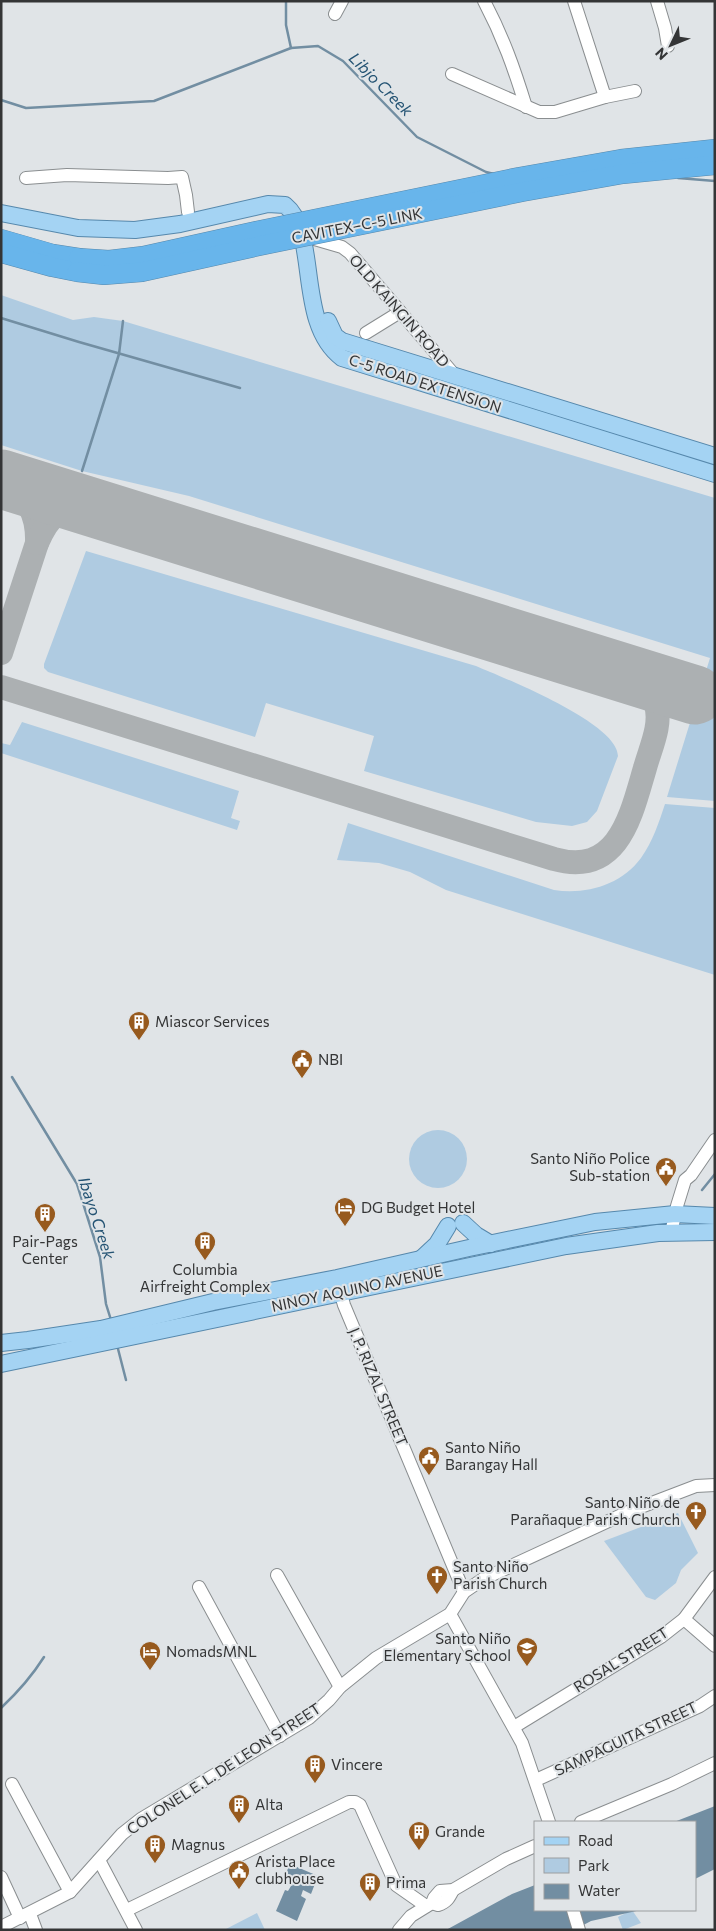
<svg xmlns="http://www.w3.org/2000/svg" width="716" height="1931" viewBox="0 0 716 1931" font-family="Commissioner,sans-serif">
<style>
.green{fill:#afcbe1}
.water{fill:#728ea2}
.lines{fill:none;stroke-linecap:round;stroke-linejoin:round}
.stream{stroke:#728ea2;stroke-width:2.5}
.taxiway{stroke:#acb0b2;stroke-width:24}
.runway{stroke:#acb0b2;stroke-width:59}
.minor-casing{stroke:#8a8e90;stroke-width:14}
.major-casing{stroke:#5688ac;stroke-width:18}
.highway-casing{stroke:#5688ac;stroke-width:20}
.minor{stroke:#fff;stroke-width:12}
.major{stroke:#a4d3f3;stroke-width:16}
.highway{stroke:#68b5eb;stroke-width:19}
.highway-bridge-casing{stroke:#5688ac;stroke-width:20;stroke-linecap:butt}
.highway-bridge{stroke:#68b5eb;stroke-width:19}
.labels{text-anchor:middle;stroke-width:4;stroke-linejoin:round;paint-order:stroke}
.street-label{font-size:15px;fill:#343536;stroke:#e0e4e7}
.poi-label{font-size:15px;fill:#343536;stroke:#e0e4e7;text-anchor:start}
.water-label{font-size:16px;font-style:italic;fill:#245373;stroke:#e0e4e7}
</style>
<rect width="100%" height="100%" fill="#e0e4e7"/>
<g class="green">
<polygon points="1,295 73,320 94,317 123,321 715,498 715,801 667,797 710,658 189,496 82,471 1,445"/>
<path d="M86 551 476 666C504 678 618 723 618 756L597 811 587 822 572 826 536 822 364 771 374 736 266 703 255 737 48 672 44 668V664Z"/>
<polygon points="22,722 239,791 231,818 240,821 237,830 1,753 1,743 10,745"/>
<path d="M665 804 715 808V975L446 890 410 872 379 863 337 860 348 823 554 890C586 895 621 885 641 858 653 841 659 822 665 804Z"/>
<circle cx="438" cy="1159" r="29"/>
<polygon points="678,1513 698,1553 681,1570 676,1583 655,1600 646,1597 604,1541"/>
<polygon points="632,1910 641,1923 623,1930 618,1917"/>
<polygon points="257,1913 265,1930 224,1930"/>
</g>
<g class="water">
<polygon points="715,1806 715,1869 695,1879 695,1822 674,1822"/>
<polygon points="290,1864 318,1876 311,1894 303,1890 301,1896 306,1899 297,1921 276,1911 285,1890 288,1891 291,1886 282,1882"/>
<polygon points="535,1885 535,1910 641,1910 591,1921 574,1930 446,1930 512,1894"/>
</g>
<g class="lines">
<g class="stream">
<polyline points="286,1 286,25 291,48"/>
<polyline points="1,100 26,108 154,101 291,48 318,46 343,61 417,137 486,172 494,174"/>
<polyline points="678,178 715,181"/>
<polyline points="1,318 79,342 240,388"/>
<polyline points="82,471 119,354 123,321"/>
<polyline points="12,1077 77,1184 100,1257 106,1304 111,1320"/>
<polyline points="702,1190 715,1174"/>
<polyline points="117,1345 126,1380"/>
<path d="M1 1708C18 1692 32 1676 44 1657"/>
</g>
<g class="taxiway">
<path d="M1 481C28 494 38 515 37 543L1 653"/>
<path d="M37 543C50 514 60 504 93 508"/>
<path d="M1 687 554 859C619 877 631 815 645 768 650 749 662 725 656 705 651 687 633 678 618 671"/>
</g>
<polyline class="runway" points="1,479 695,695"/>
<g class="minor-casing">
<g id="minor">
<path d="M484 1C503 37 514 68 526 107"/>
<polyline points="574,1 605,97"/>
<polyline points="657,1 665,28 668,46"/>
<polyline points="335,14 342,1"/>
<polyline points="452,74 539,112 555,112 605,97 635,91"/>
<polyline points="26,178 67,175 168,178 182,177 186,195 188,212"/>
<polyline points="311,238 342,247 350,253 456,377"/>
<polyline points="366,333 400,312"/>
<polyline points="671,1233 677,1206 685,1180 691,1175 715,1140"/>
<polyline points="338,1284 344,1305 464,1592"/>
<polyline points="277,1575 340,1687"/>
<polyline points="199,1587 280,1736"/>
<polyline points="450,1614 522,1743 549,1822"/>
<polyline points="684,1619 715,1646"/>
<polyline points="514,1727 661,1637 684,1619 715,1577"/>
<polyline points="536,1780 700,1706 715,1696"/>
<polyline points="12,1784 70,1892"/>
<polyline points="581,1822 672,1784 715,1763"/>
<polyline points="99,1860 136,1930"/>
<polyline points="1,1877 20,1918"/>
<path d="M432 1903 438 1905C447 1902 449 1898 453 1890"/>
<polyline points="127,1910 349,1802 355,1802 360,1805 396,1885 426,1906"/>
<polyline points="573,1910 579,1930"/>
<polyline points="30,1914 36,1930"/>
<polyline points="1,1927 70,1892 122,1834 141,1819 309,1718 329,1700 340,1687 376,1658 450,1614 464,1592 483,1579 628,1512 696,1486 715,1485"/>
<polyline points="399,1930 411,1916 432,1903 434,1898 440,1891 453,1890 506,1859 535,1846"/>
</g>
</g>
<g class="major-casing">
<g id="major">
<path d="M1 213 78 228 135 230 180 224 268 204 285 205C320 233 295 323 342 358L715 474"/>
<polyline points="328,321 335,336 342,341 715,456"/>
<polyline points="463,1223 476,1235 491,1244"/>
<polyline points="422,1258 437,1244 448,1226"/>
<polyline points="1,1343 28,1340 101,1329 213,1302 337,1278 469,1248 595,1222 675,1214 715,1216"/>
<polyline points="1,1364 566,1246 658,1233 715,1232"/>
</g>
</g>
<g class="highway-casing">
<g id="highway">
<polyline points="1,239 53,254 79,258"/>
<polyline points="1,253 52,267 77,272"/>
</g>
</g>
<use href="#minor" class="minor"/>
<use href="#major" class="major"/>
<use href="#highway" class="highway"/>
<g class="highway-bridge-casing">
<g id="highway-bridge">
<polyline points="79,258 109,260 143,256 256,231 519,177 621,159 715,149"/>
<polyline points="77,272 104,275 142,272 259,246 522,192 623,174 715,165"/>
</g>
</g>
<use href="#highway-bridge" class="highway-bridge"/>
</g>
<defs>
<g id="building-pin" transform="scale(1.125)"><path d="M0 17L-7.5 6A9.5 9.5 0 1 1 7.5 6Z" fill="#975a1e" stroke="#e0e4e7"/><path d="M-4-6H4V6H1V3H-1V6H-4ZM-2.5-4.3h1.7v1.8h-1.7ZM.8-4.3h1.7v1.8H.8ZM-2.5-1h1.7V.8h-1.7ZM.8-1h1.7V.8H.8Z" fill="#fff"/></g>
<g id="civic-pin" transform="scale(1.125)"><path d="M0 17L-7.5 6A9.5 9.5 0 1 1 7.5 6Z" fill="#975a1e" stroke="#e0e4e7"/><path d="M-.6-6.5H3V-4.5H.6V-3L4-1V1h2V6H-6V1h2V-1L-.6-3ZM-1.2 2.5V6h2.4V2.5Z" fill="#fff"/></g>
<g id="hotel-pin" transform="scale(1.125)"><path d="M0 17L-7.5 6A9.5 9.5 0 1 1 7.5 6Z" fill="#975a1e" stroke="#e0e4e7"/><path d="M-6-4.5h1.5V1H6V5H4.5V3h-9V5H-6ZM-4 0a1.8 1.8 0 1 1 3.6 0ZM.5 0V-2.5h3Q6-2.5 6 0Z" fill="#fff"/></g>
<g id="church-pin" transform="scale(1.125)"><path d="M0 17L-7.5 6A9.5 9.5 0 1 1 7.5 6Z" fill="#975a1e" stroke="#e0e4e7"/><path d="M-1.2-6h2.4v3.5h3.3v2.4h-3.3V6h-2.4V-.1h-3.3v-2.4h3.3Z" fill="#fff"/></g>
<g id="school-pin" transform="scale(1.125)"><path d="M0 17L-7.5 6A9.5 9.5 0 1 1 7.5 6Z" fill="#975a1e" stroke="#e0e4e7"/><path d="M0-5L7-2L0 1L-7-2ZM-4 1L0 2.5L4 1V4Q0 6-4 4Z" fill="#fff"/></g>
</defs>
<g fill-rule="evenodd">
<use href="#building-pin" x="139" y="1022"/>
<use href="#civic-pin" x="302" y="1060"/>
<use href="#civic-pin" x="666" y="1168"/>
<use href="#hotel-pin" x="345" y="1208"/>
<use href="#building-pin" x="45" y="1214"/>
<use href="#building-pin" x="205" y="1242"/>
<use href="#civic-pin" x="429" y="1457"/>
<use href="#church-pin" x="696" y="1512"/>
<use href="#church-pin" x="437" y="1576"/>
<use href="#school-pin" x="527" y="1648"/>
<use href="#hotel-pin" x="150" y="1652"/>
<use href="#building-pin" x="315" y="1765"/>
<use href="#building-pin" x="239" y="1805"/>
<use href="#building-pin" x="419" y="1832"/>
<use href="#building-pin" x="155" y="1845"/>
<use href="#civic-pin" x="239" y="1871"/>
<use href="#building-pin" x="370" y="1883"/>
</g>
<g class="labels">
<g class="street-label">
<text transform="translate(357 226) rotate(-11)" y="5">CAVITEX–C-5 LINK</text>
<text transform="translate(399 311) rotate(49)" y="5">OLD KAINGIN ROAD</text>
<text transform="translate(425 384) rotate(18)" y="5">C-5 ROAD EXTENSION</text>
<text transform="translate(357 1289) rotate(-12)" y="5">NINOY AQUINO AVENUE</text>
<text transform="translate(378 1387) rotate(67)" y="5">J. P. RIZAL STREET</text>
<text transform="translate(621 1660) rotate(-32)" y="5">ROSAL STREET</text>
<text transform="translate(626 1739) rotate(-25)" y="5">SAMPAGUITA STREET</text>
<text transform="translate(224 1769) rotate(-33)" y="5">COLONEL E. L. DE LEON STREET</text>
</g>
<g class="poi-label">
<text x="155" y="1027">Miascor Services</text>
<text x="318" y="1065">NBI</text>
<text x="650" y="1164" text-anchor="end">Santo Niño Police<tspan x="650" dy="17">Sub-station</tspan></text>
<text x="361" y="1213">DG Budget Hotel</text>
<text x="45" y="1247" text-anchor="middle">Pair-Pags<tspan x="45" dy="17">Center</tspan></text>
<text x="205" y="1275" text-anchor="middle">Columbia<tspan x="205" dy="17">Airfreight Complex</tspan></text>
<text x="445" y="1453">Santo Niño<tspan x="445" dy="17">Barangay Hall</tspan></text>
<text x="680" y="1508" text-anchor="end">Santo Niño de<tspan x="680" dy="17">Parañaque Parish Church</tspan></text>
<text x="453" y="1572">Santo Niño<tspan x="453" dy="17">Parish Church</tspan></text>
<text x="511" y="1644" text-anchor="end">Santo Niño<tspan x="511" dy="17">Elementary School</tspan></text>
<text x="166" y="1657">NomadsMNL</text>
<text x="331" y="1770">Vincere</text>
<text x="255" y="1810">Alta</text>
<text x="435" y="1837">Grande</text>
<text x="171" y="1850">Magnus</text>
<text x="255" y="1867">Arista Place<tspan x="255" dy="17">clubhouse</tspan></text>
<text x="386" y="1888">Prima</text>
</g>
<g class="water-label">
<text transform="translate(381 84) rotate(45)" y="6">Libjo Creek</text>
<text transform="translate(97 1218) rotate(72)" y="6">Ibayo Creek</text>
</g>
</g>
<rect width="716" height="1931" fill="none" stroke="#343536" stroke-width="5"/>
<rect x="534" y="1821" width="162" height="90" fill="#e0e4e7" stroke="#9b9ea0"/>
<rect x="544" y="1837" width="25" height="8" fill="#a4d3f3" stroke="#9b9ea0"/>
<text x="578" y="1846" font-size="15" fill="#343536">Road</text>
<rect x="544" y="1858" width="25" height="15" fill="#afcbe1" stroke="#9b9ea0"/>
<text x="578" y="1871" font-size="15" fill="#343536">Park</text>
<rect x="544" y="1884" width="25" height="15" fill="#728ea2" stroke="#9b9ea0"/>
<text x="578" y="1896" font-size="15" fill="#343536">Water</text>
<g transform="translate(671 45) rotate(227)" stroke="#e0e4e7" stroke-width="4" paint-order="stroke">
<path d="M0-4L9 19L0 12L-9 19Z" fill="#343536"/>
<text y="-8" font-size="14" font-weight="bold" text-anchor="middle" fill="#343536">N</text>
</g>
</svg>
